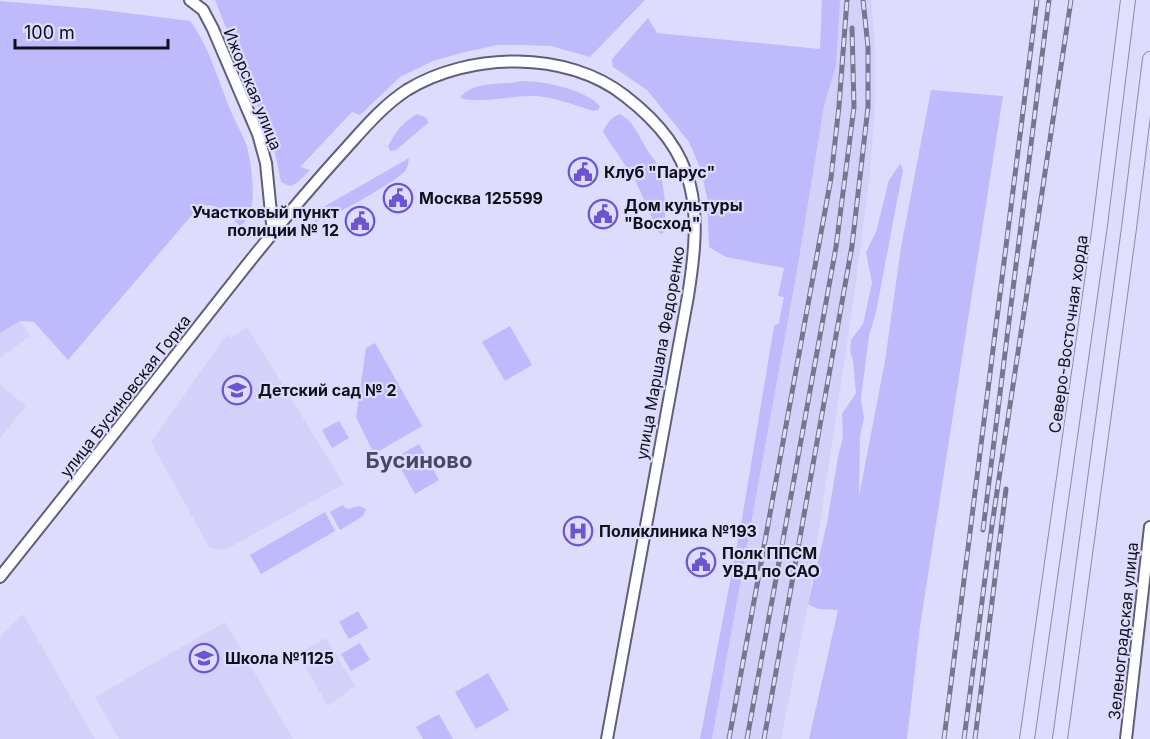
<svg xmlns="http://www.w3.org/2000/svg" width="1150" height="739" viewBox="0 0 1150 739" font-family="Inter,sans-serif">
<style>
.built{fill:#d3d1f9}
.green{fill:#bfbafc}
.lines{fill:none;stroke-linecap:round;stroke-linejoin:round}
.minor-casing{stroke:#605e7a;stroke-width:14}
.major-casing{stroke:#8b89ac;stroke-width:16}
.minor{stroke:#fff;stroke-width:10}
.major{stroke:#e1dffd;stroke-width:14}
.rail-casing{stroke:#77768c;stroke-width:5}
.rail{stroke:#dddcfd;stroke-width:3;stroke-dasharray:9;stroke-linecap:butt}
.labels{text-anchor:middle;stroke-width:4.5;stroke-linejoin:round;paint-order:stroke}
.street-label{font-size:16px;fill:#100f1a;stroke:#dddcfd}
.poi-label{font-size:16px;font-weight:bold;fill:#100f1a;stroke:#dddcfd;text-anchor:start}
.district-label{font-size:22px;font-weight:bold;fill:#494762;stroke:#dddcfd}
</style>
<rect width="100%" height="100%" fill="#dddcfd"/>
<g class="built">
<polygon points="840,0 871,0 875,44 875,105 870,173 855,290 808,604 781,739 712,739 824,106 836,66"/>
<polygon points="20,321 30,336 0,358 0,333"/>
<polygon points="247,327 344,484 225,550 209,547 151,442 227,334 231,338"/>
<polygon points="0,385 26,406 0,438"/>
<polygon points="23,614 70,696 95,739 0,739 0,637"/>
<polygon points="225,622 293,739 119,739 95,697"/>
<polygon points="326,638 355,686 328,706 298,654"/>
</g>
<g class="green">
<polygon points="215,0 645,0 590,57 551,46 526,45 497,45 461,53 433,61 400,77 360,115 352,112 300,167 310,170 297,183 290,186 281,182 274,148"/>
<polygon points="822,0 840,0 836,66 824,106 797,270 712,739 700,739 742,519 774,326 779,323 784,297 778,296 784,268 726,257 709,247 707,198 701,170 689,142 647,90 613,67 612,59 648,18 657,33 820,49"/>
<path d="M0 1 95 9 190 21C209 46 218 80 230 109 235 122 243 134 247 147 252 167 260 215 240 226 228 214 216 199 198 208L68 360 34 322 20 321 0 333Z"/>
<path d="M521 81C543 81 585 89 600 106L598 110 593 111C572 104 552 96 530 96 509 96 479 104 460 98 473 80 501 86 521 81Z"/>
<polygon points="931,90 1003,96 920,626 907,739 809,739 838,610 818,609 808,604 827,523 838,457 843,437 842,414 856,393 853,361 850,351 851,340 863,324 872,283 866,252 876,232 889,180 900,164 903,170 876,312 869,336 861,398 864,418 860,436 859,496 885,361 901,247"/>
<path d="M417 114 427 118 428 123 396 150 390 151 388 146C396 131 402 123 417 114Z"/>
<path d="M620 114C634 122 637 133 645 146 649 155 657 160 660 170 664 186 668 219 663 234L659 233 635 180 603 132C607 124 610 117 620 114Z"/>
<path d="M409 158C408 164 408 167 405 171 394 183 330 219 315 222L314 217 320 209Z"/>
<polygon points="510,326 532,365 505,381 482,342"/>
<polygon points="375,343 422,426 374,454 356,417 366,348"/>
<polygon points="339,421 349,438 332,448 322,430"/>
<polygon points="419,444 439,480 415,494 395,458"/>
<polygon points="342,505 347,509 359,506 366,509 363,516 340,530 330,512"/>
<polygon points="325,512 335,531 261,574 250,555"/>
<polygon points="358,611 368,628 349,639 339,622"/>
<polygon points="360,643 370,660 351,671 341,654"/>
<polygon points="488,673 509,710 476,729 455,692"/>
<polygon points="439,714 453,739 423,739 416,727"/>
</g>
<g class="lines">
<g class="minor-casing">
<g id="minor">
<polyline points="190,0 203,10 213,29 258,134 266,163 273,233"/>
<path d="M0 577C79 478 157 380 235 280 271 234 308 190 348 146 366 126 384 105 407 90 469 52 567 50 625 96 700 154 702 208 688 296L607 739"/>
<polyline points="1126,739 1150,527"/>
</g>
</g>
<g class="major-casing">
<g id="major">
<polyline points="1027,739 1100,225 1128,0"/>
<polyline points="1060,739 1129,228 1150,59"/>
</g>
</g>
<use href="#minor" class="minor"/>
<use href="#major" class="major"/>
<g class="rail-casing">
<g id="rail">
<polyline points="983,530 1049,0"/>
<polyline points="729,739 831,178 839,106 847,0"/>
<polyline points="747,739 836,247 854,107 852,28"/>
<polyline points="764,739 852,246 868,107 868,47 863,0"/>
<polyline points="944,739 1037,0"/>
<polyline points="964,739 992,525 1071,0"/>
<polyline points="975,739 1006,489"/>
</g>
</g>
<use href="#rail" class="rail"/>
</g>
<defs>
<g id="civic-ring" transform="scale(1.5)"><circle r="9.5" fill="#dddcfd" stroke="#6c55ce" stroke-width="1.5"/><path d="M-.6-6.5H3V-4.5H.6V-3L4-1V1h2V6H-6V1h2V-1L-.6-3ZM-1.2 2.5V6h2.4V2.5Z" fill="#6c55ce"/></g>
<g id="school-ring" transform="scale(1.5)"><circle r="9.5" fill="#dddcfd" stroke="#6c55ce" stroke-width="1.5"/><path d="M0-5L7-2L0 1L-7-2ZM-4 1L0 2.5L4 1V4Q0 6-4 4Z" fill="#6c55ce"/></g>
<g id="hospital-ring" transform="scale(1.5)"><circle r="9.5" fill="#dddcfd" stroke="#6c55ce" stroke-width="1.5"/><path d="M-5-5h3v3.5h4V-5h3V5h-3V1.5h-4V5h-3Z" fill="#6c55ce"/></g>
</defs>
<g fill-rule="evenodd">
<use href="#civic-ring" x="583" y="172"/>
<use href="#civic-ring" x="398" y="198"/>
<use href="#civic-ring" x="603" y="214"/>
<use href="#civic-ring" x="360" y="221"/>
<use href="#school-ring" x="237" y="390"/>
<use href="#hospital-ring" x="578" y="531"/>
<use href="#civic-ring" x="701" y="562"/>
<use href="#school-ring" x="204" y="658"/>
</g>
<g class="labels">
<g class="street-label">
<text transform="translate(253 89) rotate(68)" y="6">Ижорская улица</text>
<text transform="translate(1068 334) rotate(-82)" y="6">Северо-Восточная хорда</text>
<text transform="translate(660 353) rotate(-80)" y="6">улица Маршала Федоренко</text>
<text transform="translate(125 396) rotate(-52)" y="6">улица Бусиновская Горка</text>
<text transform="translate(1123 631) rotate(-84)" y="6">Зеленоградская улица</text>
</g>
<g class="poi-label">
<text x="604" y="178">Клуб "Парус"</text>
<text x="419" y="204">Москва 125599</text>
<text x="624" y="211">Дом культуры<tspan x="624" dy="18">"Восход"</tspan></text>
<text x="339" y="218" text-anchor="end">Участковый пункт<tspan x="339" dy="18">полиции № 12</tspan></text>
<text x="258" y="396">Детский сад № 2</text>
<text x="599" y="537">Поликлиника №193</text>
<text x="722" y="559">Полк ППСМ<tspan x="722" dy="18">УВД по САО</tspan></text>
<text x="225" y="664">Школа №1125</text>
</g>
<g class="district-label">
<text x="419" y="468">Бусиново</text>
</g>
</g>
<path d="M15 39v9h153v-9" fill="none" stroke="#100f1a" stroke-width="3"/>
<text x="24" y="39" font-size="18" fill="#100f1a" stroke="#dddcfd" stroke-width="4.5" paint-order="stroke">100 m</text>
</svg>
